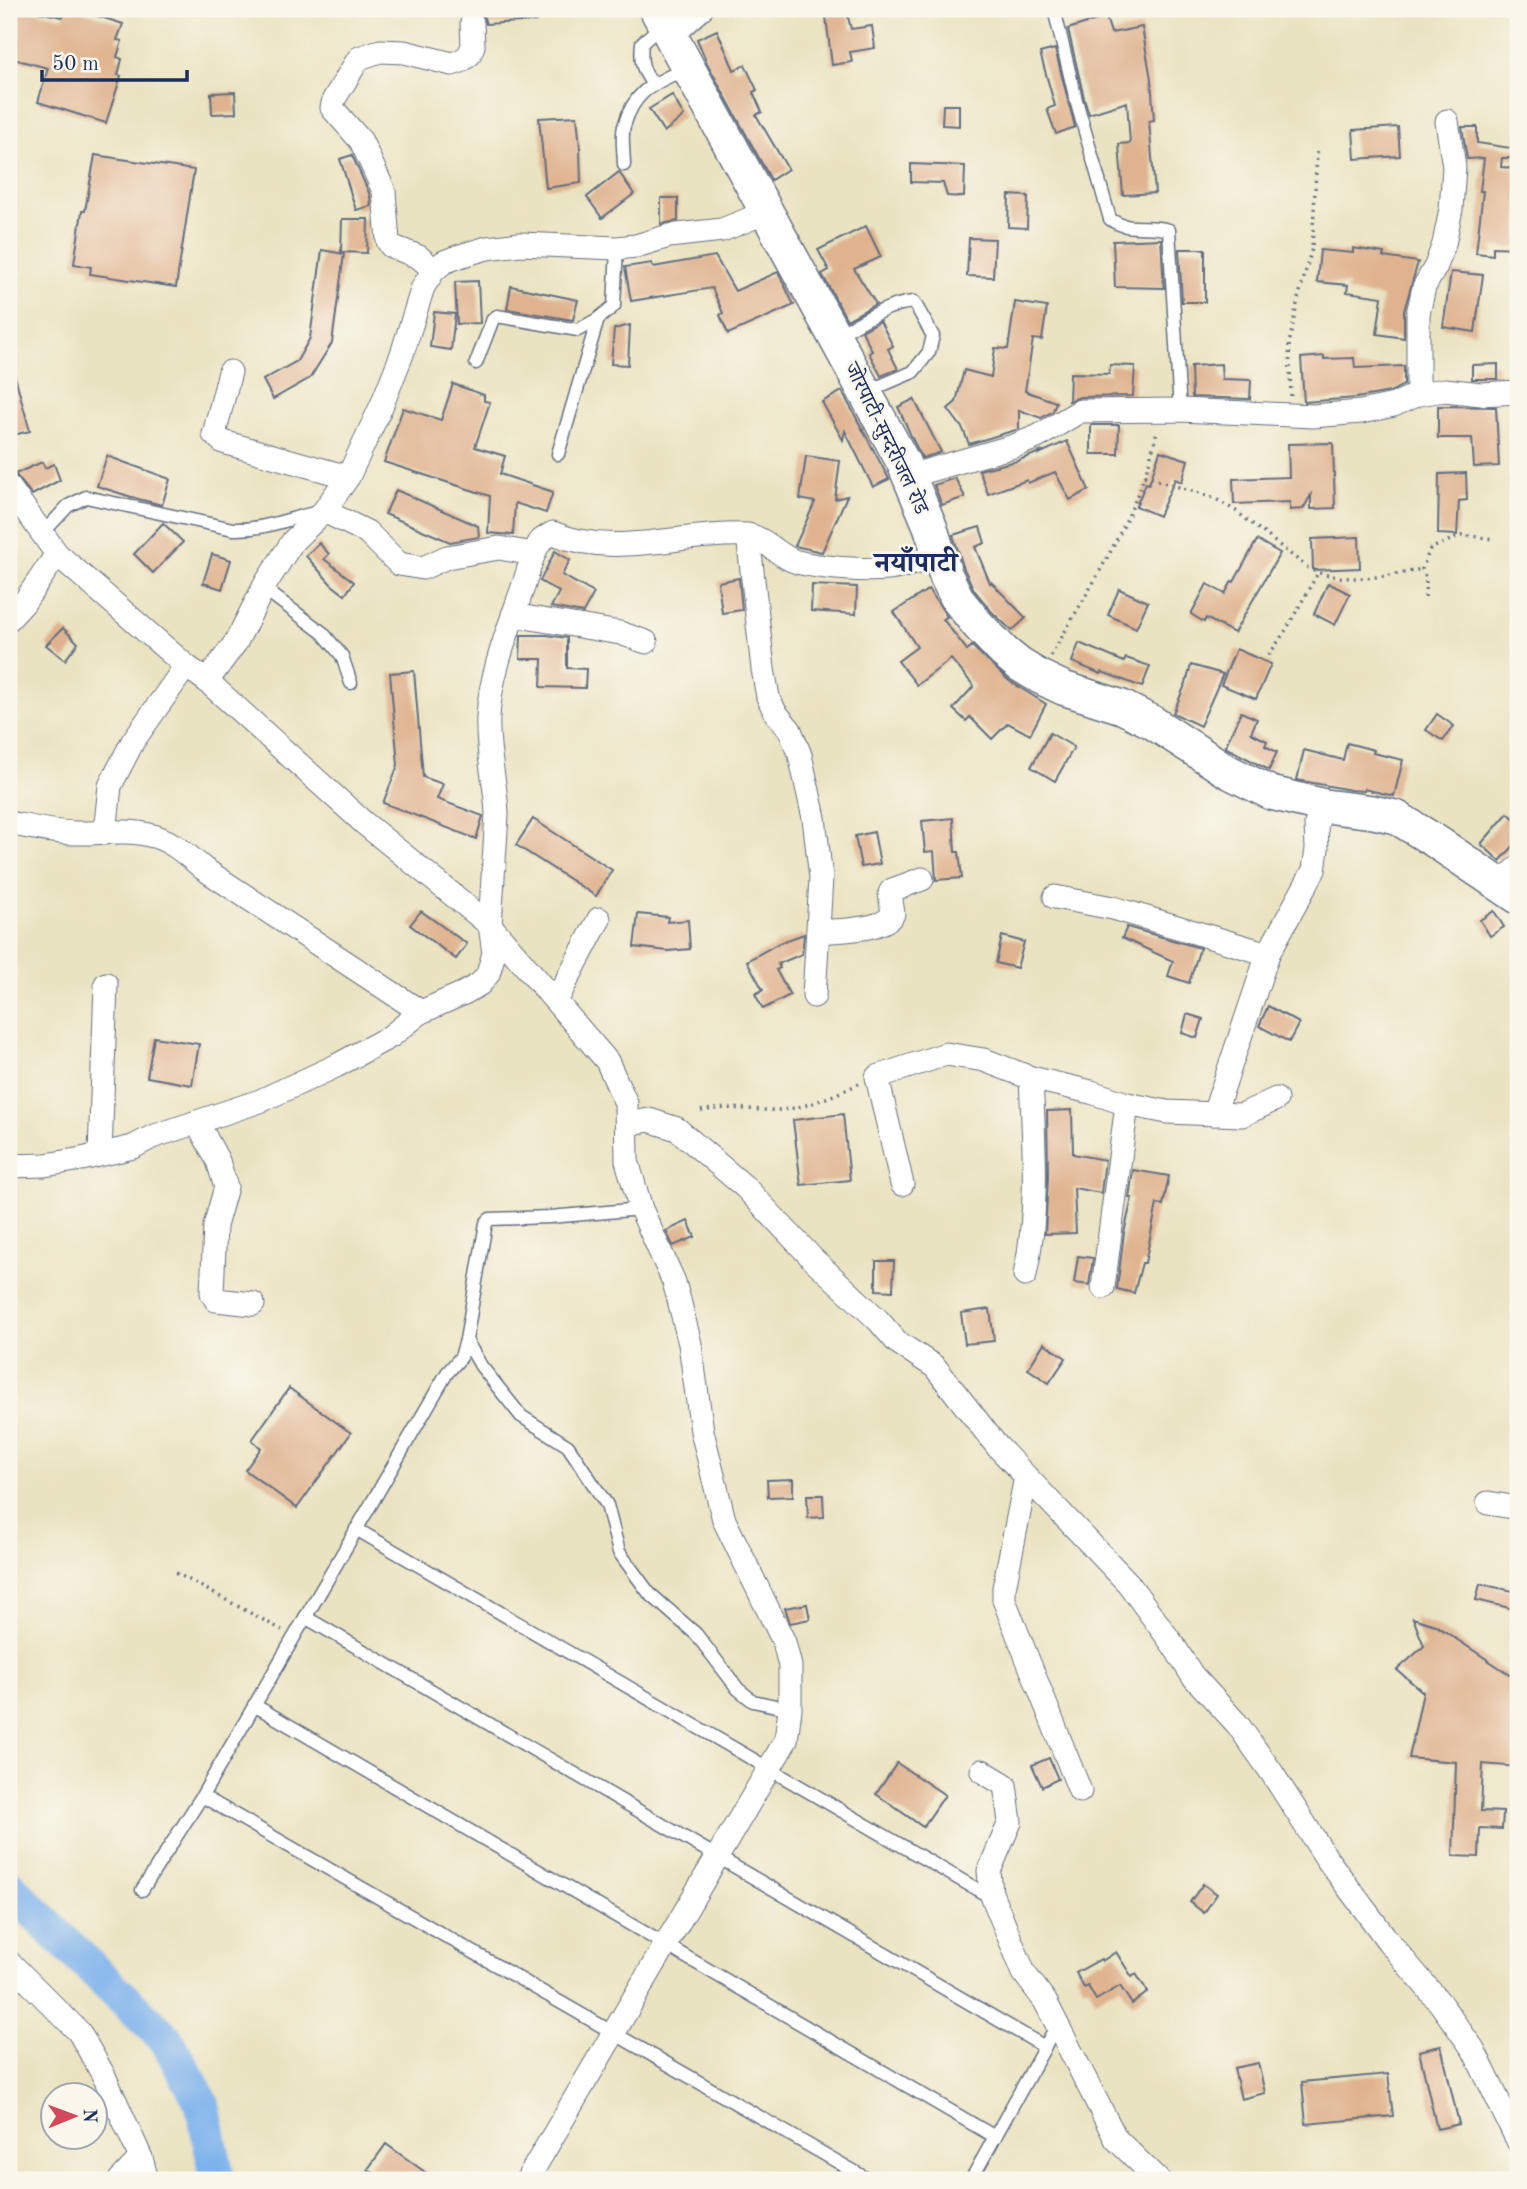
<svg xmlns="http://www.w3.org/2000/svg" width="1527" height="2189" viewBox="0 0 1527 2189" font-family="'Old Standard TT','Noto Serif Devanagari',serif">
<style>
.lines{fill:none;stroke-linecap:round;stroke-linejoin:round}
.river{stroke:#7eb2ec;stroke-width:35}
.building{fill:#dfb38f}
.lane-casing{stroke:#636e81;stroke-width:15}
.street-casing{stroke:#636e81;stroke-width:25}
.secondary-casing{stroke:#636e81;stroke-width:36}
.path{stroke:#636e81;stroke-width:3.5;stroke-dasharray:2 5;stroke-linecap:butt}
.lane{stroke:#fff;stroke-width:12}
.street{stroke:#fff;stroke-width:23}
.secondary{stroke:#fff;stroke-width:33}
.labels{text-anchor:middle;stroke-width:5;stroke-linejoin:round;paint-order:stroke}
.street-label{font-size:21px;fill:#1b2f5e;stroke:#fbf7ec}
.district-label{font-size:28px;font-weight:bold;fill:#1b2f5e;stroke:#fbf7ec}
</style>
<rect width="100%" height="100%" fill="#fbf7ec"/>
<filter id="ink" filterUnits="userSpaceOnUse"><feTurbulence type="fractalNoise" baseFrequency=".0143" numOctaves="2"/><feDisplacementMap in="SourceGraphic" scale="14" xChannelSelector="R" yChannelSelector="G"/><feConvolveMatrix kernelMatrix="1 2 1 2 8 2 1 2 1" color-interpolation-filters="sRGB"/></filter>
<filter id="wash" filterUnits="userSpaceOnUse"><feTurbulence type="fractalNoise" baseFrequency=".00686" numOctaves="4" result="noise"/><feDisplacementMap in="SourceGraphic" scale="28" xChannelSelector="R" yChannelSelector="G"/><feGaussianBlur stdDeviation="1.57" result="paint"/><feColorMatrix in="noise" values="0 0 0 0 0 0 0 0 0 0 0 0 0 0 0 0 0 1.4 0 .05"/><feComposite in="paint" operator="in"/></filter>
<g filter="url(#wash)">
<rect width="100%" height="100%" fill="#eae3c1"/>
<g class="lines">
<polyline class="river" points="9,1886 55,1933 166,2039 202,2103 218,2180"/>
</g>
<g id="blocks">
<g class="building">
<polygon points="9,9 24,9 63,17 66,9 76,9 123,24 117,40 122,41 117,57 122,59 118,75 121,76 106,123 38,102 48,68 9,58"/>
<polygon points="481,9 536,9 536,21 486,24"/>
<polygon points="828,9 846,9 851,29 872,26 875,48 850,52 852,62 832,65 826,17 830,16"/>
<polygon points="1106,17 1111,33 1142,27 1151,79 1154,120 1149,121 1155,193 1123,195 1119,144 1130,143 1127,102 1089,114 1084,98 1068,29"/>
<polygon points="717,30 734,70 745,65 757,90 753,92 762,112 756,115 788,169 771,180 707,63 697,39"/>
<polygon points="1055,49 1075,127 1056,134 1047,109 1055,106 1040,53"/>
<polygon points="235,92 236,113 212,114 211,93"/>
<polygon points="672,95 684,116 664,132 649,109"/>
<polygon points="943,105 959,105 959,126 942,125"/>
<polygon points="577,116 580,147 581,183 546,188 539,118"/>
<polygon points="1398,127 1400,156 1355,159 1353,130"/>
<polygon points="1462,127 1477,127 1477,143 1518,149 1518,158 1502,158 1501,167 1518,168 1518,248 1493,247 1493,255 1476,253 1483,191 1480,191 1484,158 1467,159"/>
<polygon points="95,155 194,170 176,287 90,274 91,267 74,264 82,211 85,211"/>
<polygon points="352,155 370,195 371,206 356,210 340,159"/>
<polygon points="911,164 965,166 964,197 947,196 943,183 911,182"/>
<polygon points="619,172 634,194 602,218 587,197"/>
<polygon points="1009,195 1028,196 1027,228 1008,227"/>
<polygon points="661,198 678,198 678,221 661,224"/>
<polygon points="342,219 368,219 367,253 341,252"/>
<polygon points="866,226 881,257 854,269 876,304 847,320 822,274 829,270 818,250"/>
<polygon points="969,238 995,239 993,277 967,276"/>
<polygon points="1161,239 1164,288 1115,287 1113,241"/>
<polygon points="1353,248 1384,253 1383,257 1418,262 1404,311 1404,338 1377,334 1382,297 1347,292 1348,285 1317,282 1320,250 1353,253"/>
<polygon points="1179,249 1205,249 1205,302 1182,302"/>
<polygon points="322,250 344,254 332,343 310,378 273,399 263,380 297,361 310,338"/>
<polygon points="715,256 735,291 778,272 794,305 728,334 720,315 723,313 712,288 631,301 625,267 652,263 653,267"/>
<polygon points="1451,272 1483,275 1475,332 1443,327"/>
<polygon points="478,281 480,323 457,324 455,282"/>
<polygon points="511,286 578,300 573,320 507,309"/>
<polygon points="1015,302 1047,307 1042,340 1033,339 1025,391 1056,402 1053,411 1041,418 1019,410 1019,429 969,444 963,429 948,409 956,402 964,370 991,377 995,348 1008,349"/>
<polygon points="434,312 455,314 451,350 430,347"/>
<polygon points="880,321 893,346 888,349 898,369 881,376 869,353 872,351 862,331"/>
<polygon points="630,325 628,365 611,364 614,329"/>
<polygon points="1324,356 1324,359 1354,358 1355,368 1404,366 1404,385 1390,392 1356,398 1304,402 1301,358"/>
<polygon points="1221,364 1222,379 1251,380 1250,399 1192,397 1191,366"/>
<polygon points="1498,364 1498,379 1472,379 1472,365"/>
<polygon points="1110,365 1135,366 1133,396 1080,397 1069,401 1070,373 1109,374"/>
<polygon points="14,373 30,431 9,436 9,374"/>
<polygon points="453,384 484,395 484,401 490,402 475,447 505,456 500,474 553,492 546,513 515,503 513,535 488,533 490,496 384,462 403,408 441,420"/>
<polygon points="842,391 889,479 873,487 845,431 843,440 822,402"/>
<polygon points="914,399 941,452 939,453 922,458 912,438 898,407"/>
<polygon points="1438,406 1496,407 1499,466 1474,467 1472,438 1438,438"/>
<polygon points="1091,425 1119,425 1118,454 1091,454"/>
<polygon points="1067,441 1089,490 1070,500 1055,472 1028,483 1027,480 988,494 979,470 1017,461 1040,452 1039,454"/>
<polygon points="1333,443 1335,508 1311,509 1311,495 1303,509 1290,510 1290,502 1234,504 1233,479 1289,477 1288,444"/>
<polygon points="1160,451 1188,460 1182,482 1175,479 1159,516 1136,506 1146,483 1149,484"/>
<polygon points="107,456 170,479 162,505 138,499 97,486"/>
<polygon points="806,456 840,461 835,499 847,496 822,552 795,546 815,502 800,499"/>
<polygon points="42,462 45,468 54,464 60,480 32,495 15,474"/>
<polygon points="1466,473 1467,500 1459,501 1457,535 1438,534 1439,474"/>
<polygon points="955,478 965,497 942,505 934,485"/>
<polygon points="396,490 478,526 479,537 450,542 385,514"/>
<polygon points="163,523 183,542 153,573 134,554"/>
<polygon points="980,527 985,543 975,547 990,583 991,582 1026,618 1012,631 992,612 974,590 964,569 953,535"/>
<polygon points="1359,537 1360,568 1313,570 1312,539"/>
<polygon points="1257,540 1280,553 1234,633 1206,618 1204,622 1191,614 1207,584 1225,594 1232,581 1234,582"/>
<polygon points="319,543 329,554 324,559 354,582 345,595 332,585 306,556"/>
<polygon points="555,551 570,560 562,575 594,593 583,613 551,607 559,592 540,581"/>
<polygon points="212,554 231,560 222,589 203,583"/>
<polygon points="739,578 742,610 722,613 718,582"/>
<polygon points="1328,583 1350,594 1335,625 1314,614"/>
<polygon points="812,585 857,587 856,614 811,611"/>
<polygon points="929,589 947,617 943,619 967,650 972,646 1008,680 1046,704 1030,735 1008,723 992,739 970,717 966,721 953,709 974,686 951,659 917,685 898,661 917,647 894,612"/>
<polygon points="1119,589 1148,602 1136,628 1108,615"/>
<polygon points="63,628 78,643 65,660 46,645"/>
<polygon points="521,635 547,635 567,638 567,668 586,669 585,688 541,687 542,659 520,659"/>
<polygon points="1079,643 1124,662 1126,658 1150,666 1142,687 1102,672 1101,674 1072,662"/>
<polygon points="1236,649 1271,664 1256,699 1221,685"/>
<polygon points="1191,665 1223,674 1200,726 1173,713 1186,683"/>
<polygon points="414,671 423,777 443,784 437,799 483,816 476,839 383,803 398,765 390,673"/>
<polygon points="1241,712 1257,719 1251,733 1267,741 1265,746 1277,752 1269,770 1225,747"/>
<polygon points="1437,714 1454,726 1443,741 1426,730"/>
<polygon points="1050,733 1074,747 1055,781 1031,767"/>
<polygon points="1347,743 1374,750 1373,753 1403,760 1394,796 1364,789 1364,791 1351,790 1297,780 1304,750 1343,760"/>
<polygon points="1508,813 1518,822 1518,841 1500,861 1481,844"/>
<polygon points="953,818 955,852 959,852 962,878 936,880 934,851 925,852 922,821"/>
<polygon points="533,819 612,870 596,896 516,845"/>
<polygon points="874,832 880,864 861,867 855,836"/>
<polygon points="421,911 467,944 456,959 410,925"/>
<polygon points="1494,911 1504,927 1490,936 1480,920"/>
<polygon points="638,914 668,917 667,922 688,920 690,949 668,951 634,947"/>
<polygon points="1127,927 1200,948 1189,983 1168,976 1173,961 1122,938"/>
<polygon points="804,934 802,954 778,964 780,968 776,970 790,995 763,1009 755,994 763,990 747,961 779,943"/>
<polygon points="1002,936 1024,942 1017,968 996,963"/>
<polygon points="1268,1006 1299,1023 1289,1042 1259,1026"/>
<polygon points="1187,1014 1203,1019 1197,1038 1182,1033"/>
<polygon points="154,1037 199,1044 192,1085 147,1077"/>
<polygon points="1072,1110 1073,1154 1105,1160 1101,1193 1074,1188 1076,1233 1045,1234 1048,1177 1047,1111"/>
<polygon points="843,1114 850,1180 801,1185 793,1120"/>
<polygon points="1133,1170 1169,1176 1163,1205 1157,1204 1145,1263 1142,1263 1134,1293 1117,1289 1124,1233 1132,1198 1129,1198"/>
<polygon points="688,1221 695,1237 673,1246 666,1231"/>
<polygon points="1078,1256 1093,1258 1089,1285 1074,1283"/>
<polygon points="876,1261 894,1261 893,1291 876,1290"/>
<polygon points="990,1309 994,1341 965,1344 961,1313"/>
<polygon points="1044,1343 1066,1358 1049,1383 1028,1369"/>
<polygon points="289,1388 351,1433 297,1508 245,1470 261,1448 252,1440"/>
<polygon points="793,1479 793,1496 768,1497 767,1480"/>
<polygon points="807,1495 823,1495 824,1517 808,1518"/>
<polygon points="1480,1584 1518,1592 1518,1610 1476,1600"/>
<polygon points="807,1604 810,1619 790,1623 785,1608"/>
<polygon points="1413,1618 1435,1625 1518,1680 1518,1767 1483,1764 1481,1811 1503,1812 1502,1829 1480,1828 1479,1857 1453,1856 1456,1762 1409,1758 1423,1692 1397,1670 1424,1646"/>
<polygon points="1049,1758 1058,1779 1042,1787 1032,1765"/>
<polygon points="897,1763 945,1795 923,1827 876,1794"/>
<polygon points="1203,1884 1217,1894 1204,1913 1190,1902"/>
<polygon points="1116,1952 1132,1977 1136,1974 1148,1992 1132,2004 1120,1986 1096,2000 1088,1986 1084,1988 1076,1973 1101,1959 1102,1961"/>
<polygon points="1441,2046 1459,2124 1437,2129 1419,2051"/>
<polygon points="1258,2063 1265,2093 1241,2099 1234,2068"/>
<polygon points="1388,2074 1393,2116 1306,2124 1302,2082"/>
<polygon points="386,2144 436,2180 384,2180 368,2169"/>
</g>
</g>
</g>
<g filter="url(#ink)">
<use href="#blocks" fill-opacity="0" stroke="#636e81" stroke-width="2"/>
<g class="lines">
<g class="lane-casing">
<g id="lane">
<path d="M1054 9 1076 100 1110 219C1129 233 1148 223 1169 230L1180 410"/>
<path d="M653 84C642 71 640 61 642 43L663 24"/>
<path d="M624 165C624 154 621 137 624 126 635 88 656 83 687 68"/>
<path d="M836 336C860 323 886 304 914 302L933 336 929 352 913 372 866 392"/>
<polyline points="476,363 493,319 497,316 578,330 598,319 614,306 617,248"/>
<polyline points="558,454 598,319"/>
<path d="M42 534 68 506 86 497 233 529C264 530 290 518 319 512"/>
<polyline points="263,588 323,633 342,656 351,683"/>
<polyline points="466,1340 481,1366 521,1416 568,1446 607,1505 619,1552 649,1593 696,1634 738,1689 753,1701 790,1709"/>
<polyline points="356,1529 992,1898"/>
<polyline points="305,1617 1045,2047"/>
<polyline points="254,1705 995,2137"/>
<polyline points="202,1796 869,2180"/>
<polyline points="142,1890 202,1796 447,1373 461,1357 466,1340 486,1223 490,1219 550,1217 641,1209"/>
<polyline points="971,2180 1057,2025"/>
</g>
</g>
<g class="street-casing">
<g id="street">
<polyline points="671,36 701,9"/>
<polyline points="434,270 419,257 391,246 388,241 384,191 361,141 332,108 334,99 359,58 380,51 404,52 452,64 461,61 469,55 473,46 472,23"/>
<polyline points="230,372 214,434 223,442 348,477"/>
<polyline points="1418,394 1418,314 1424,287 1436,266 1444,244 1451,209 1454,167 1447,121"/>
<polyline points="909,476 1014,446 1037,437 1080,411 1180,410 1313,416 1361,412 1394,405 1418,394 1445,390 1481,394 1518,392"/>
<polyline points="9,487 57,554 186,666 207,681 364,823 490,925 607,1061 626,1103 627,1161 641,1209 674,1282 679,1300 690,1344 702,1431 724,1520 784,1642 790,1666 790,1709 786,1740 527,2180"/>
<polyline points="324,511 367,532 399,564 423,568 447,557 499,548 534,554"/>
<polyline points="748,535 763,669 768,697 775,712 790,730 800,755 814,818 821,878 814,996"/>
<polyline points="513,615 620,633 646,642"/>
<polyline points="9,619 23,604 57,554"/>
<polyline points="207,681 236,642 266,583 293,541 324,511 348,477 381,407 402,354 423,287 434,270 444,262 460,256 487,248 520,244 617,248 636,246 669,236 722,230 767,212"/>
<path d="M9 823C30 827 51 832 73 833 98 834 125 829 149 835 171 839 188 856 204 869L421 1012"/>
<polyline points="105,833 110,786 133,741 186,666"/>
<polyline points="1499,883 1518,868"/>
<polyline points="1055,897 1113,908 1268,954"/>
<path d="M818 932C838 930 883 931 893 914L890 893 892 890 922 879"/>
<polyline points="556,1001 599,919"/>
<polyline points="1214,1114 1268,954 1314,870 1317,849 1316,824 1325,806"/>
<polyline points="197,1122 218,1161 226,1187 215,1226 212,1293 216,1300 253,1304"/>
<polyline points="627,1124 649,1120 677,1129 746,1188 813,1259 878,1320 897,1342 935,1367 997,1446 1128,1583 1174,1646 1192,1675 1238,1725 1272,1773 1327,1859 1388,1941 1440,2003 1473,2049 1518,2141"/>
<polyline points="100,1154 106,984"/>
<path d="M9 1166 45 1165 82 1159 133 1147 152 1137 260 1101 336 1066 391 1036 421 1012 464 993 480 984 488 974 494 953 490 925 497 814C496 782 486 750 488 717 490 675 509 628 523 587 528 573 531 555 540 542 543 538 549 536 553 533 615 559 681 532 745 535 764 536 779 557 797 562 821 568 863 571 888 569 905 567 923 560 939 555"/>
<polyline points="902,1184 877,1077 946,1054 984,1060 1031,1078 1091,1092 1127,1104 1167,1112 1242,1115 1276,1099"/>
<path d="M1025 1275C1039 1211 1034 1143 1031 1078"/>
<polyline points="1103,1287 1127,1104"/>
<polyline points="1026,1477 1004,1588 1004,1600 1080,1791"/>
<polyline points="1488,1503 1518,1508"/>
<polyline points="982,1771 1005,1785 1010,1822 989,1871 991,1893 1024,1973 1045,2001 1116,2139 1158,2180"/>
<polyline points="9,1962 79,2032 104,2076 141,2158 147,2180"/>
<polyline points="120,2180 141,2158"/>
</g>
</g>
<g class="secondary-casing">
<polyline id="secondary" points="656,9 903,462 930,526 946,576 958,600 978,625 1004,652 1020,665 1040,677 1063,688 1122,707 1152,722 1229,772 1271,793 1325,806 1373,812 1396,817 1435,841 1518,897"/>
</g>
<g class="path">
<polyline points="1291,396 1289,344 1298,299 1312,248 1317,152"/>
<path d="M1144 476 1214 498 1236 511 1308 568C1341 585 1386 577 1422 569"/>
<polyline points="1425,597 1426,578 1422,569 1430,549 1462,535 1495,539"/>
<polyline points="1269,655 1286,630 1318,573"/>
<path d="M1051 656C1091 584 1141 512 1157 430"/>
<path d="M701 1111C727 1105 753 1111 779 1110 808 1108 833 1095 859 1084"/>
<polyline points="176,1573 282,1630"/>
</g>
<use href="#lane" class="lane"/>
<use href="#street" class="street"/>
<use href="#secondary" class="secondary"/>
</g>
</g>
<g class="labels">
<g class="street-label">
<text transform="translate(887 438) rotate(64)" y="7">जोरपाटी-सुन्दरीजल रोड</text>
</g>
<g class="district-label">
<text x="916" y="572">नयाँपाटी</text>
</g>
</g>
<rect width="1527" height="2189" fill="none" stroke="#fbf7ec" stroke-width="35"/>
<g transform="translate(74 2116) rotate(89)"><circle r="33" fill="#fbf7ec" stroke="#a1a7b3" stroke-width="2"/>
<path d="M0-5L12 26L0 18L-12 26Z" fill="#d1495b"/>
<text y="-10" font-size="19" font-weight="bold" text-anchor="middle" fill="#1b2f5e">N</text>
</g>
<path d="M42 70v10h145v-10" fill="none" stroke="#1b2f5e" stroke-width="3.5"/>
<text x="52" y="70" font-size="21" fill="#1b2f5e" stroke="#fbf7ec" stroke-width="5" paint-order="stroke">50 m</text>
</svg>
